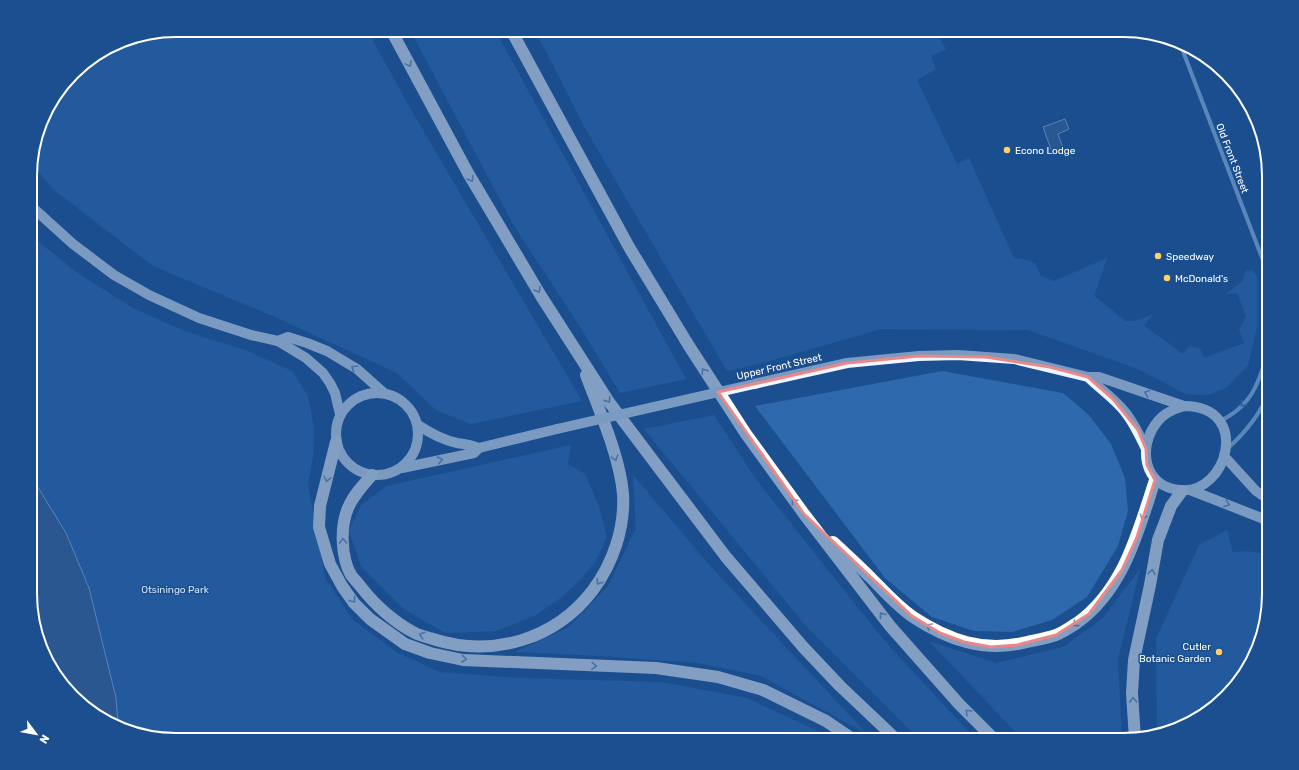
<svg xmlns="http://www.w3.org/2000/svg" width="1299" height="770" viewBox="0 0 1299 770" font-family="Rubik,sans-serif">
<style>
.green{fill:#2e69ad}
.water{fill:#3c6290;stroke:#9cc4f0}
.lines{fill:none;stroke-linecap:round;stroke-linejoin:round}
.minor{stroke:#a9c9ee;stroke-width:4}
.primary{stroke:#f0f6ff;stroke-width:10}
.motorway{stroke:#fff;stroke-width:12}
.primary-bridge{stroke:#f0f6ff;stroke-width:10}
.oneway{stroke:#829ec1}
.oneway2{stroke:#7b9ac1}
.oneway3{stroke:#4674ac}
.marked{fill:none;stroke:#e88989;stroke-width:3;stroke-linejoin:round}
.poi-dot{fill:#ffd166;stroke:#1b4f8f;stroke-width:1.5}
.labels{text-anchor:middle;stroke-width:3;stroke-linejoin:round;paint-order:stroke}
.poi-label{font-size:10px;fill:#fff;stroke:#1b4f8f;text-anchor:start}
.street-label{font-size:10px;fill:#fff;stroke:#1b4f8f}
.park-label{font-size:10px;fill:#cfe3fa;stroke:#1b4f8f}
.rim{fill:none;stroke:#fff;stroke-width:2}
</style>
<rect width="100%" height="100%" fill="#1b4f8f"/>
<g class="green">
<polygon points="176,30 367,30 410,108 582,401 471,424 436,410 397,373 273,316 153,266 54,190 31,163 31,157 45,111 80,66 120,41"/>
<polygon points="410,30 495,30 686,379 620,393 582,330 513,224"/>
<polygon points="535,30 934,30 946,49 931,56 936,69 917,80 957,164 969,158 1014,258 1023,259 1035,263 1041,276 1054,281 1107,258 1094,296 1126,321 1134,321 1152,315 1144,326 1183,354 1190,346 1196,348 1200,348 1204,358 1244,343 1239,330 1246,316 1237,293 1226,294 1242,282 1246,271 1252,270 1257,276 1257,327 1248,365 1226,388 1208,395 1186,394 1138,369 1028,330 881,329 763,363 727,371 585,128"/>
<polygon points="31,236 79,274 133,308 184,331 245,350 292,371 308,396 314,428 313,456 308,485 325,578 353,620 398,653 440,672 518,678 661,682 747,698 837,740 176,740 103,720 55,675 31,613"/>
<polygon points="942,371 1063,393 1089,415 1111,444 1125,478 1128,511 1118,546 1087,597 1052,620 1012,632 974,631 932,617 885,578 755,406"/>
<polygon points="714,415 755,478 882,638 976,740 920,740 805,625 644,429"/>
<polygon points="571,445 568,464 585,474 599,507 607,537 596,561 581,579 562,597 536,615 496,631 446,633 405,610 361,566 349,531 361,505 387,486"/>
<polygon points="633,475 712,568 867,734 761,676 698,663 601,656 515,652 569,627 608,586 636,528"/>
<polygon points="1227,530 1233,553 1235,552 1247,551 1269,555 1269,603 1249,667 1196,720 1157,732 1156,639 1199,545"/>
<polygon points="1140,569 1118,659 1122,740 1023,740 929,641 996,663 1063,647 1102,619"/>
</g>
<g class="water">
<polygon points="1065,119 1069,129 1058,134 1064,151 1053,155 1043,127"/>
<polygon points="31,476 66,533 89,588 116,698 118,724 103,720 55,675 31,613"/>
</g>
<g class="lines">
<g class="minor">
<polyline points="1181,46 1269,276"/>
<path d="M1220 421C1237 413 1251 399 1258 381 1262 373 1262 365 1269 359"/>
<path d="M1227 449C1245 433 1260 415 1269 392"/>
</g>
<g class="primary">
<polyline points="31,206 73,244 114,275 149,295 199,318 251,335 278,341 306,358 323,373 330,383 335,393 340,414"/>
<polyline points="278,341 288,337 307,343 327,351 357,369 384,393"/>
<path d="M1088 377C1100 389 1115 399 1125 412 1134 423 1140 436 1146 449"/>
<polyline points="754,384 847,363 919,356 958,355 1014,359 1088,377 1099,377 1184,406"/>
<circle cx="377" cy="434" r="41"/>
<path d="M1184 406C1252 406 1228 495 1180 490 1143 487 1137 446 1158 421 1164 413 1174 409 1184 406Z"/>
<path d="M418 425C430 433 442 440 457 443 464 444 471 445 479 448L557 429"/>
<polyline points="1224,456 1256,491 1269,500"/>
<polyline points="402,468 474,453 479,448"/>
<polyline points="1190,490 1269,521"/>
</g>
<g class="motorway">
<polyline points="391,30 468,173 541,296 609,402 726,557 804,648 840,686 897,740"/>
<polyline points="511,30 629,247 689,346 746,434 804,514 890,626 959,704 995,740"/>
<polyline points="336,442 320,506 319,527 330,564 342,586 354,603 370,619 405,644 430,653 463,660 656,668 718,677 763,690 826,721 854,740"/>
<path d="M372 475C363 485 353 496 348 508 340 527 341 557 351 575 354 579 358 583 361 587 375 605 395 623 415 633 421 636 427 637 433 639 492 658 555 640 593 590 613 563 625 528 623 494 620 457 599 410 586 375"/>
<path d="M833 542C846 554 859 566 871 578 884 591 897 606 913 617 948 640 984 653 1027 642 1036 640 1047 638 1056 635 1064 632 1070 627 1077 623 1124 589 1138 532 1155 480"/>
<polyline points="1135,739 1132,693 1134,660 1150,585 1158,540 1171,506 1182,491"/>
</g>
<polyline class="primary-bridge" points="557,429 754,384"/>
</g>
<defs><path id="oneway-chevron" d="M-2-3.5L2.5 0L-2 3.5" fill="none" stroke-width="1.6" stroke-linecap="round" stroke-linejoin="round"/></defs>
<g class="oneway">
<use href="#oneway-chevron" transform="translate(409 64) rotate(62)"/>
<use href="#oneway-chevron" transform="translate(471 179) rotate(59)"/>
<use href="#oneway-chevron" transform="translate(538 290) rotate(59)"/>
<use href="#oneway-chevron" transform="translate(704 371) rotate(-122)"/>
<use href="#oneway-chevron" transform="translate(608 400) rotate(55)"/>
<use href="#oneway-chevron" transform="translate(615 458) rotate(73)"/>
<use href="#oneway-chevron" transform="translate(327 479) rotate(104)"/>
<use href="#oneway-chevron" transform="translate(794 501) rotate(-126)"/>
<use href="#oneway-chevron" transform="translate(1143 517) rotate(108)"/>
<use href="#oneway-chevron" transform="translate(343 541) rotate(-92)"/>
<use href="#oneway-chevron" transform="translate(1152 572) rotate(-81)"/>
<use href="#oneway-chevron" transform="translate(599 582) rotate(124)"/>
<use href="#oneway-chevron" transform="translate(353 600) rotate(52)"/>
<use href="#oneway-chevron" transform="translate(882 615) rotate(-128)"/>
<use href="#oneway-chevron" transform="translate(1075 624) rotate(144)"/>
<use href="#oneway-chevron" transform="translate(929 626) rotate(-149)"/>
<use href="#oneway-chevron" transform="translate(422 635) rotate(-162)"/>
<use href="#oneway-chevron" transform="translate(464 659) rotate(6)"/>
<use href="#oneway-chevron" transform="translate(594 666) rotate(3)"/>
<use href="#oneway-chevron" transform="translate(1133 700) rotate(-93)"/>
<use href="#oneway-chevron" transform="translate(968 712) rotate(-135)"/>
</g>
<g class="oneway2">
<use href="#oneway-chevron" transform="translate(354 368) rotate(-145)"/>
<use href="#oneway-chevron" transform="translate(1147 393) rotate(-161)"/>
<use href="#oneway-chevron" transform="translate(440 460) rotate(-12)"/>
<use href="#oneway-chevron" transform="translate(1227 504) rotate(22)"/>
</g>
<use class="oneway3" href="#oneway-chevron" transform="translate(1243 404) rotate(134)"/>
<path d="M0 0H1299V770H0ZM919 356 986 357 1050 367 1088 377 1113 399 1138 430 1146 449 1147 465 1155 480 1137 537 1122 570 1089 614 1056 635 1017 645 991 647 964 642 940 633 912 616 804 514 718 392 847 363Z" fill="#1b4f8f" fill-opacity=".55" fill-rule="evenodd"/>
<path class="marked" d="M919 356 986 357 1050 367 1088 377 1113 399 1138 430 1146 449 1147 465 1155 480 1137 537 1122 570 1089 614 1056 635 1017 645 991 647 964 642 940 633 912 616 804 514 718 392 847 363Z"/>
<g class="poi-dot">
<circle cx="1007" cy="150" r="4"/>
<circle cx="1158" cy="256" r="4"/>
<circle cx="1167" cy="278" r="4"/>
<circle cx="1219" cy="652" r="4"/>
</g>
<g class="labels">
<g class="poi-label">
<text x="1015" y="154">Econo Lodge</text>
<text x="1166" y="260">Speedway</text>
<text x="1175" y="282">McDonald's</text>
<text x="1211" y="650" text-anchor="end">Cutler<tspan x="1211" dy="12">Botanic Garden</tspan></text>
</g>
<g class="street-label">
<text transform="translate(1233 158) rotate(69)" y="4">Old Front Street</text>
<text transform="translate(779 366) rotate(-13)" y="4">Upper Front Street</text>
</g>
<g class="park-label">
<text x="175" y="593">Otsiningo Park</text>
</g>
</g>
<path d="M0 0H1299V770H0ZM176 37H1123A139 139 0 0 1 1262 176V594A139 139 0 0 1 1123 733H176A139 139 0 0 1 37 594V176A139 139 0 0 1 176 37Z" fill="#1b4f8f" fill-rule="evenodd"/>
<path class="rim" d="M176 37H1123A139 139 0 0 1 1262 176V594A139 139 0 0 1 1123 733H176A139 139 0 0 1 37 594V176A139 139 0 0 1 176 37Z"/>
<g transform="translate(36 734) rotate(122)" stroke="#1b4f8f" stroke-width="3" paint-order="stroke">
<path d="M0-3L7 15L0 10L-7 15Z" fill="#ffffff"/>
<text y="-6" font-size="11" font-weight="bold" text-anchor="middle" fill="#ffffff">N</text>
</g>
</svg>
